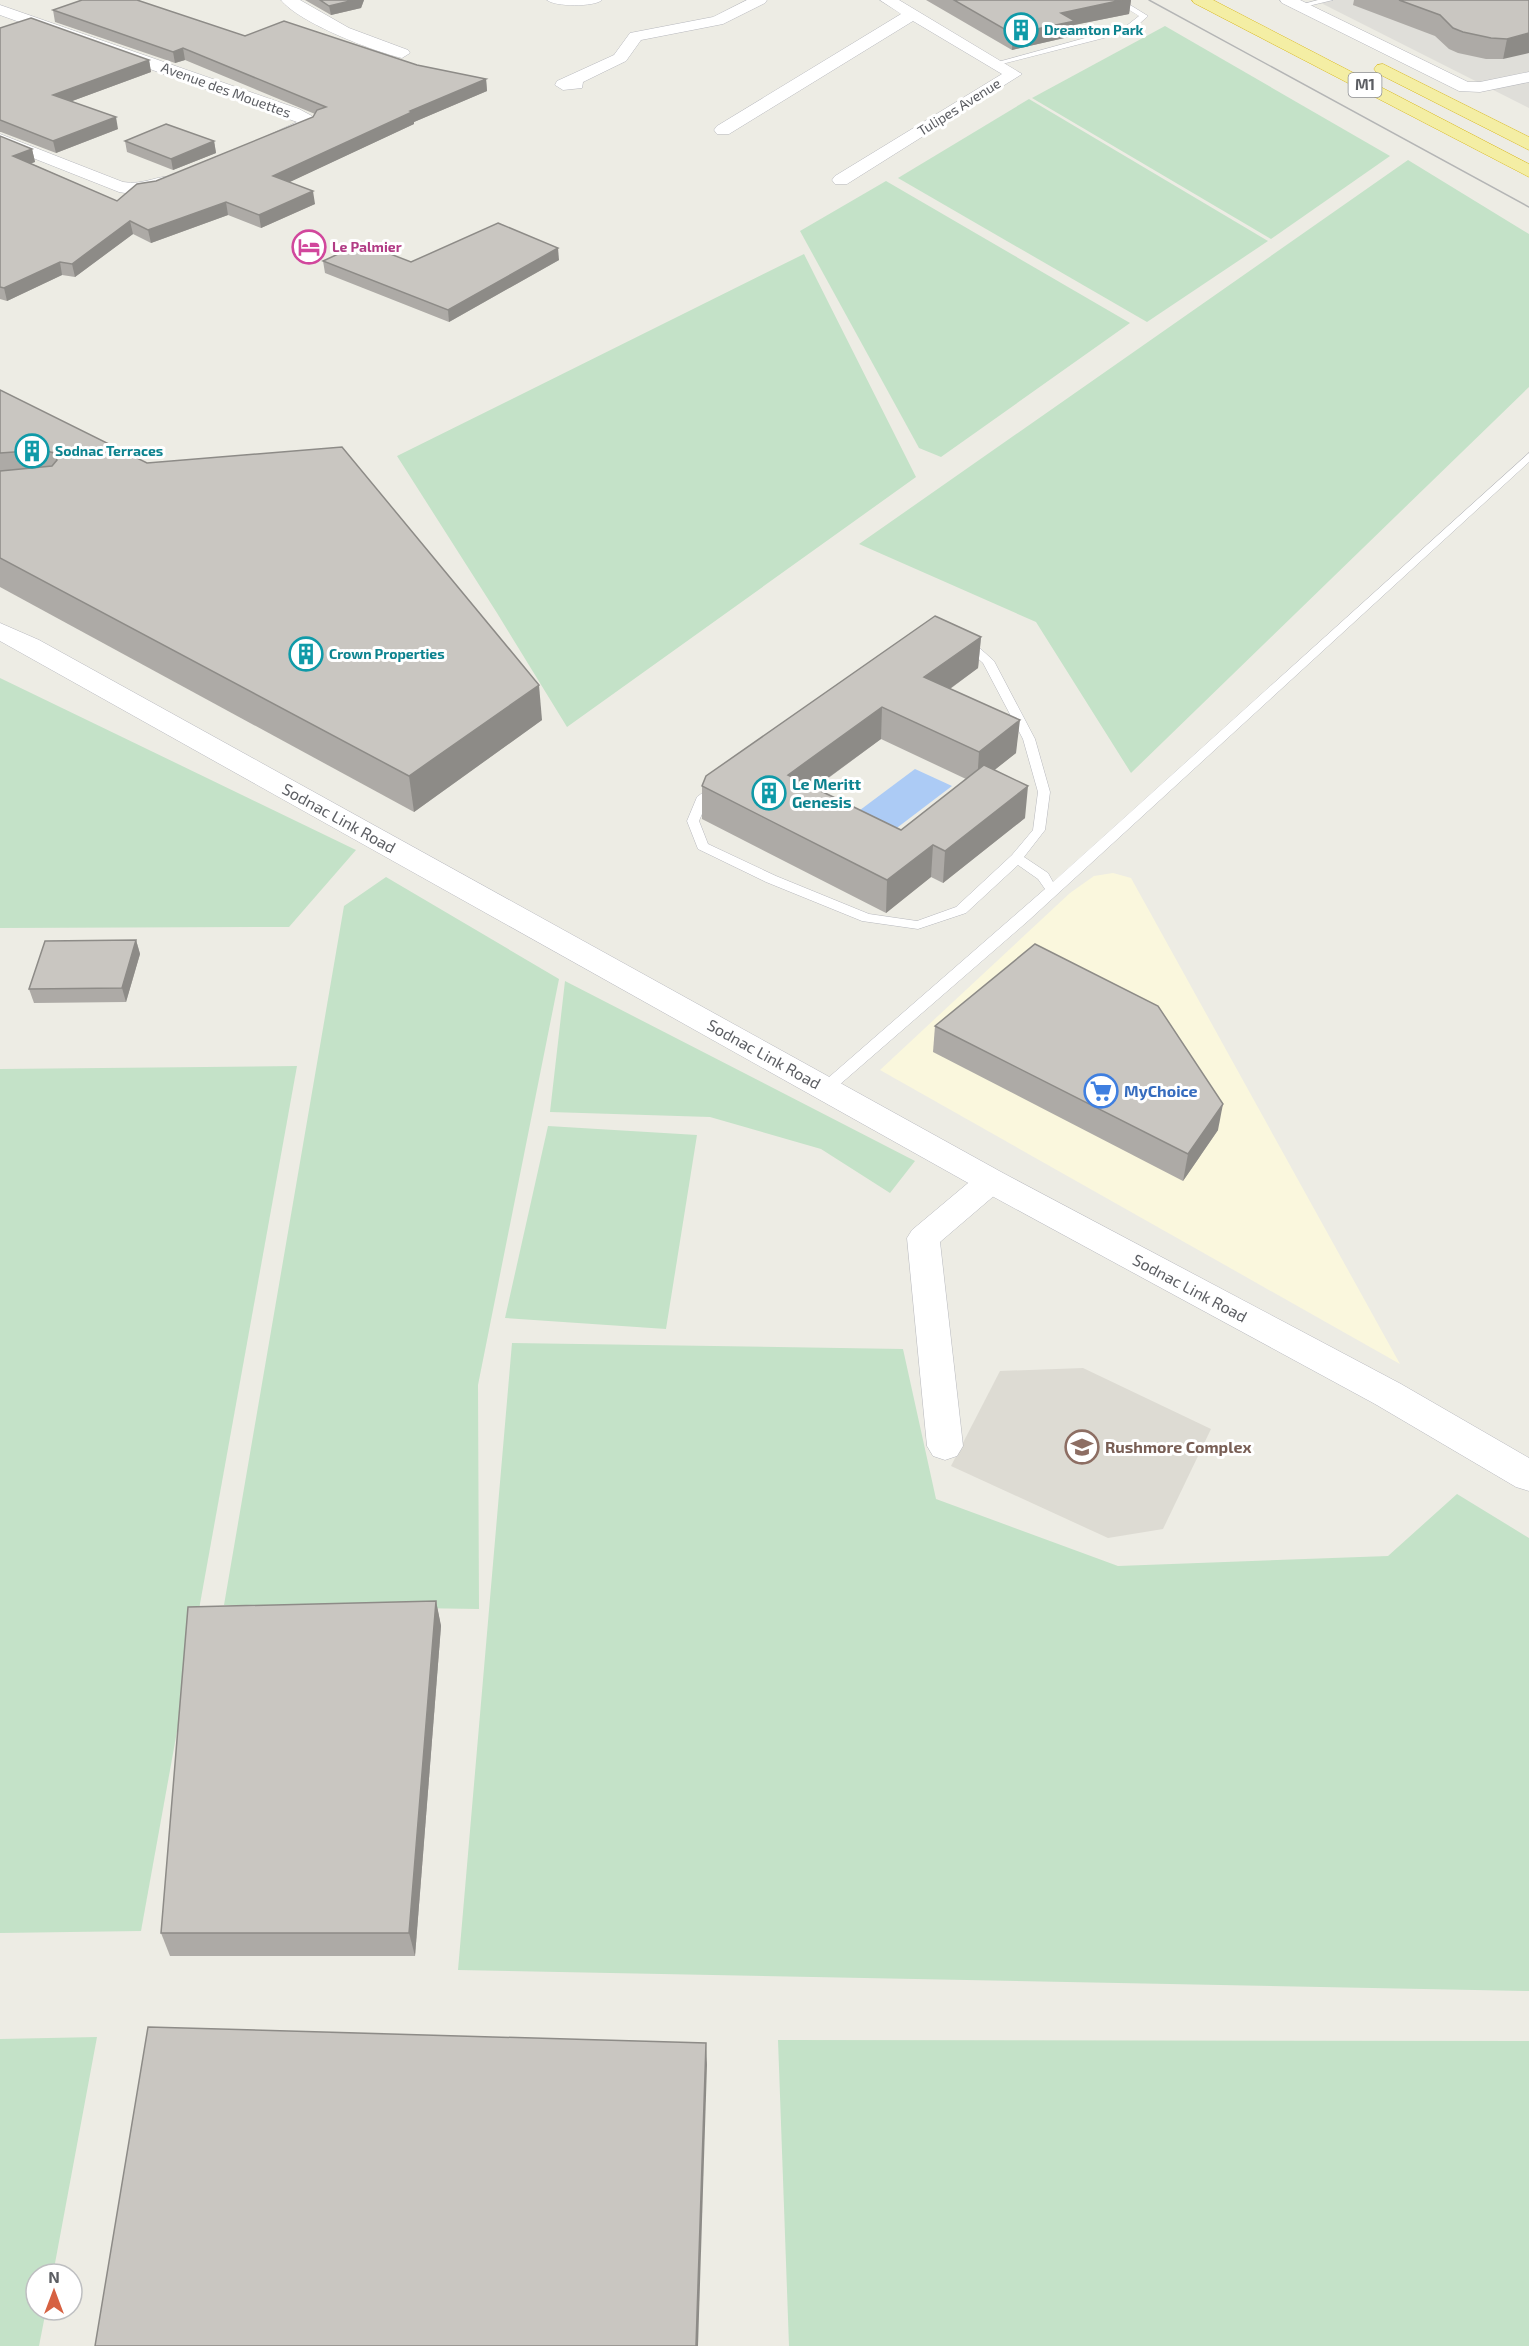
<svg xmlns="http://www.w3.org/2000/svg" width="1529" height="2346" viewBox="0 0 1529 2346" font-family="'Exo 2',sans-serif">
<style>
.commercial{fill:#faf7dd}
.industrial{fill:#dfded9}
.education{fill:#dddbd3}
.green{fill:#c4e2c8}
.water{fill:#accbf5}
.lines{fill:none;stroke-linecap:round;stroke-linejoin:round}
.service-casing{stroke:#b7b8bd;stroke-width:1}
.minor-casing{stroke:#b7b8bd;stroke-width:1}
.secondary-casing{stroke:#b8b9bf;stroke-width:1}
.trunk-casing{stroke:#d8b719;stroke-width:1}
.service{fill:#fff;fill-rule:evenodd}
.minor{fill:#fff;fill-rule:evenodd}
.secondary{fill:#fff;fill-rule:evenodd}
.trunk{fill:#f4eea4;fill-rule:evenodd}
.tram{stroke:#b4b5b5;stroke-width:1.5}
.wall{fill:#adaaa6;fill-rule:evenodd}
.shaded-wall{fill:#8d8b87}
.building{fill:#c9c6c1;stroke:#8d8b87;stroke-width:1.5}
.labels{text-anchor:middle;stroke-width:6;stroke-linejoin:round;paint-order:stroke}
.far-culture-label{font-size:14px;font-weight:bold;fill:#0d838f;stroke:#fff;text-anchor:start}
.far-street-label{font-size:14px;fill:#5c5e63;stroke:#fff}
.far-hotel-label{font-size:14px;font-weight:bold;fill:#b23c85;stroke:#fff;text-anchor:start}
.shield{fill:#fff;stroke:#8d8e92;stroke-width:1.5}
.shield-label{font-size:15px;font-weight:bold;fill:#5c5e63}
.culture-label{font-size:16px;font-weight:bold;fill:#0d838f;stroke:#fff;text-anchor:start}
.street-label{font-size:16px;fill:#5c5e63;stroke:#fff}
.shop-label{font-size:16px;font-weight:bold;fill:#366cbe;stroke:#fff;text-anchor:start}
.education-label{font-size:16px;font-weight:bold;fill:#785e54;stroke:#fff;text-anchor:start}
</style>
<rect width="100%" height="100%" fill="#edece4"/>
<polygon class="commercial" points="1113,873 1131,878 1400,1364 880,1070 1070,893 1094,876"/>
<polygon class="industrial" points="1315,0 1529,0 1529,108"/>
<polygon class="education" points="1083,1368 1211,1429 1163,1529 1108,1538 951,1466 1000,1371"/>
<g class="green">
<polygon points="1165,26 1390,156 1271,239 1032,98"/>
<polygon points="1029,99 1268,241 1147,322 898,178"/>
<polygon points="1408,160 1529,234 1529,387 1131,773 1036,622 859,544"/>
<polygon points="886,181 1130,323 941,457 919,448 800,231"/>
<polygon points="804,254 916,477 567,727 497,613 397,456"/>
<polygon points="0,678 356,850 289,927 0,928"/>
<polygon points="386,877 559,979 478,1385 479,1609 224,1605 344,906"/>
<polygon points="565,981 915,1161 890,1193 821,1149 710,1117 550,1112"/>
<polygon points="297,1066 141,1931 0,1933 0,1069"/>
<polygon points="548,1126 697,1135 666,1329 505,1318"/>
<polygon points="512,1343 903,1349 936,1499 1118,1566 1388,1556 1457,1494 1529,1538 1529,1991 458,1970"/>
<polygon points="97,2037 53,2274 36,2274 36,2310 46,2310 39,2346 0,2346 0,2039"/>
<polygon points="778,2040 1529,2041 1529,2346 789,2346"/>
</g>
<polygon class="water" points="915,769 952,786 877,843 840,825"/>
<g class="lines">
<g class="service-casing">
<g id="service">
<polygon points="1113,0 1122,0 1148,16 1131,31 998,65 994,63 1125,27 1139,16"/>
<polygon points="1318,0 1333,0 1300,8 1296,6"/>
<path d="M1529 453V462L1028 921 830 1093H820L818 1089 820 1085 1045 889 1038 879 1018 865 966 913 918 929 862 921 766 882 698 849 687 821 697 797 909 638 937 636 970 642 974 643 994 661 1035 739 1050 792 1045 830 1024 857 1048 873 1053 882ZM937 642 966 648 983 663 1023 739 1038 792 1033 830 1012 855 956 907 917 921 869 914 776 876 708 844 699 821 707 802 916 643Z"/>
</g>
</g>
<g class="minor-casing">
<g id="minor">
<path d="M281 0H300L349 28 408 50 410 53 402 58C373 51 299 23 281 0Z"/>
<path d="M547 0H602C595 7 554 7 547 0Z"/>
<polygon points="747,0 767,0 765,3 723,24 641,40 626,61 583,82 582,88 563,90 555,85 557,81 614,55 630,33 713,17"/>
<polygon points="880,0 899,0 1022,74 847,184 835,184 832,180 835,176 1002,74 913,21 729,134 717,134 714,130 717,126 901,14"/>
<polygon points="1280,0 1300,0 1468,82 1480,82 1529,72 1529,82 1480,92 1459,91 1282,3"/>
<polygon points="0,5 299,109 312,116 317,123 314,127 279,144 267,144 264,140 267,136 297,122 0,15"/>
<path d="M0 134 123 182C144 186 161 173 177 177L180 181 177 185 137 195 119 192 0 145Z"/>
<polygon points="991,1170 1002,1173 1007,1181 1002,1189 940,1242 963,1446 957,1456 945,1460 933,1456 927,1446 907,1238 912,1230 980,1173"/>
</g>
</g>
<g class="secondary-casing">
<polygon id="secondary" points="0,623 39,640 1003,1173 1401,1384 1529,1458 1529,1491 1516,1487 1375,1404 979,1189 0,641"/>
</g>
<g class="trunk-casing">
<g id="trunk">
<polygon points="1192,0 1213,0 1529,164 1529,177 1194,3"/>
<polygon points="1383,64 1529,137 1529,150 1377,73 1374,69 1377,65"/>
</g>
</g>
<use href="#service" class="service"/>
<use href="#minor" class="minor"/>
<use href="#secondary" class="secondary"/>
<use href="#trunk" class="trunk"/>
<polyline class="tram" points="1149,0 1529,207"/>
</g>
<g class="wall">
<polygon points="305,0 364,0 361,8 331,15"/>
<polygon points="926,0 1131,0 1129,14 1074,25 1073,36 1012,50"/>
<polygon points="1354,0 1529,0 1503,59 1486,59 1458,53 1449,49 1435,36 1353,5"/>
<polygon points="53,10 245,36 417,65 486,79 487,91 414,122 414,124 289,182 315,204 261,228 228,215 151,243 133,234 75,277 62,275 7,301 0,299 0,136 32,149 35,162 30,163 117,201 156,181 313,117 315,114 185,60 175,63 55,22"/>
<polygon points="0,28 149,60 151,72 72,101 118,129 56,153 1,132 0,132"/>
<polygon points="125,141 214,141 216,153 173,170 127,152"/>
<polygon points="559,260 449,322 325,273 323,261 411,262"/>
<polygon points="0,390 542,720 414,812 0,587"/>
<path d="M981 637 978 668 950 689 1016 753 994 770 1025 818 943 883 931 877 886 913 702 819V786ZM881 739 966 779 901 830 815 788Z"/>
<polygon points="136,940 140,954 126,1002 34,1003 29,989"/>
<polygon points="935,1026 1218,1130 1183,1181 933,1052"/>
<polygon points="436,1601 441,1626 415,1956 170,1956 161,1933"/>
</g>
<g class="shaded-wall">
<polygon points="354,0 364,0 361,8 331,15 329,6"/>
<polygon points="1122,0 1131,0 1129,14 1074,25 1073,36 1012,50 1013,34 1061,13"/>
<polygon points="1529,33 1529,53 1503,59 1507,39"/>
<polygon points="183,48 185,60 175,63 173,52"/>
<polygon points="149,60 151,72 56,107 53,95"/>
<polygon points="486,79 487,91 414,122 414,124 275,189 273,176 410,111"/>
<polygon points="116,117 118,129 56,153 53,141"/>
<polygon points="214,141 216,153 173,170 171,159"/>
<polygon points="32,149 35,162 16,169 13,156"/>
<polygon points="313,191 315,204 261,228 259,215"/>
<polygon points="226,202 228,215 151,243 148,230"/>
<polygon points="130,221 133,234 75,277 72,264"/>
<polygon points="558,248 559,260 449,322 448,310"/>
<polygon points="60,262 62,275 7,301 4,288"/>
<polygon points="981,637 978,668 922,709 924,677"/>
<polygon points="539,685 542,720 414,812 409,776"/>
<polygon points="882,707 881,739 788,807 788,775"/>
<polygon points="1020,720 1016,753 977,784 979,752"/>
<polygon points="1028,786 1025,818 943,883 945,851"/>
<polygon points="933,845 931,877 886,913 887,880"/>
<polygon points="136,940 140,954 126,1002 122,988"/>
<polygon points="1223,1104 1218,1130 1183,1181 1188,1154"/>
<polygon points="436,1601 441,1626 415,1956 409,1933"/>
<polygon points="706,2043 707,2065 698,2346 696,2346"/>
</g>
<g class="building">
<polygon points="82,0 137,0 245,36 284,21 417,65 486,79 410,111 412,112 273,176 313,191 259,215 226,202 148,230 130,221 72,264 60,262 4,288 0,287 0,136 32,149 13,156 117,201 137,184 156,181 313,117 317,110 326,107 183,48 173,52 53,10"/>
<polygon points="320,0 354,0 329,6"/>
<polygon points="954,0 1122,0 1061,13 1075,21 1013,34"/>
<polygon points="1399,0 1529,0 1529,33 1507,39 1491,38 1463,32 1453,28 1440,15"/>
<polygon points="31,18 149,60 53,95 116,117 53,141 0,120 0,28"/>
<polygon points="166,124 214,141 171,159 125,141"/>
<polygon points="498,223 558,248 448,310 323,261 362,243 411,262"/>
<polygon points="0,390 147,463 342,447 539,685 409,776 0,558 0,471 52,466 57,460 54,453 43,450 0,453"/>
<polygon points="935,616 981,637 924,677 1020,720 979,752 882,707 788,775 901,830 984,765 1028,786 945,851 933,845 887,880 702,786 706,776"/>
<polygon points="136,940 122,988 29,989 45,941"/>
<polygon points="1035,944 1158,1006 1223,1104 1188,1154 935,1026"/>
<polygon points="436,1601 409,1933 161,1933 188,1607"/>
<polygon points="148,2027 706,2043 696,2346 95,2346"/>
</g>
<defs>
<g id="building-ring" transform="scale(1.725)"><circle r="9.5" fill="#fff" stroke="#0f9aa8" stroke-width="1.5"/><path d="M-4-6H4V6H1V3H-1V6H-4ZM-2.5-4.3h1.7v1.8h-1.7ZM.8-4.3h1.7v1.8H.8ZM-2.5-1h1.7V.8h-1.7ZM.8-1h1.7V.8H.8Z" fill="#0f9aa8"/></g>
<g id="hotel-ring" transform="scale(1.725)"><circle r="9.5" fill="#fff" stroke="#d1479c" stroke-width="1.5"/><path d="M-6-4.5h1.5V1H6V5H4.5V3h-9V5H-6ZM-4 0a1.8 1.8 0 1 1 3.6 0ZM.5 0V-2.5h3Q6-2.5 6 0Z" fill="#d1479c"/></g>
<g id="supermarket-ring" transform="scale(1.725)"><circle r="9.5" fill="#fff" stroke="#3f7fe0" stroke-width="1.5"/><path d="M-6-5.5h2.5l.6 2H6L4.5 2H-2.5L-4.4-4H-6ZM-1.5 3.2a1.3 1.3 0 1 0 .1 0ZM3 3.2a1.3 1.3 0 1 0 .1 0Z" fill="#3f7fe0"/></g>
<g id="university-ring" transform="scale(1.725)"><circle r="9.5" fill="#fff" stroke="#8d6e63" stroke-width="1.5"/><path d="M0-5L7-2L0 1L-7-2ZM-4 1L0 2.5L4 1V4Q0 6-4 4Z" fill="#8d6e63"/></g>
</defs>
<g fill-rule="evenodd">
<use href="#building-ring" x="1021" y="30"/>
<use href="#hotel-ring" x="309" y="247"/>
<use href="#building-ring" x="32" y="451"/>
<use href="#building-ring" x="306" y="654"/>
<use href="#building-ring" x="769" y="793"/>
<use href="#supermarket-ring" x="1101" y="1091"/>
<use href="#university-ring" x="1082" y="1447"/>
</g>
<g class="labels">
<g class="far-culture-label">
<text x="1044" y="35">Dreamton Park</text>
<text x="55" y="456">Sodnac Terraces</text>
<text x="329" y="659">Crown Properties</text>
</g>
<g class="far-street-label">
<text transform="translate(226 90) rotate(20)" y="5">Avenue des Mouettes</text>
<text transform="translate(959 107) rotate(-32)" y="5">Tulipes Avenue</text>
</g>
<g class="far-hotel-label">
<text x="332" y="252">Le Palmier</text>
</g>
<rect class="shield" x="1348.5" y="73" width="33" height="24" rx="4.5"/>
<g class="shield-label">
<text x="1365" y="90">M1</text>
</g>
<g class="culture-label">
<text x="792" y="790">Le Meritt<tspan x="792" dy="18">Genesis</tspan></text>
</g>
<g class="street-label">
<text transform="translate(339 818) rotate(29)" y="6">Sodnac Link Road</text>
<text transform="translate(764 1054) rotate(29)" y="6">Sodnac Link Road</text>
<text transform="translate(1190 1288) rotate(28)" y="6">Sodnac Link Road</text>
</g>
<g class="shop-label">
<text x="1124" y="1097">MyChoice</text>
</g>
<g class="education-label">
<text x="1105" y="1453">Rushmore Complex</text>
</g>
</g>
<g transform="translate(54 2292)"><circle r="28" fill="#ffffff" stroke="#bebfc1" stroke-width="1.5"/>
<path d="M0-4.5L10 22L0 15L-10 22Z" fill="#d66142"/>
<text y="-9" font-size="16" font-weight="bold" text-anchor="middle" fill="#5c5e63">N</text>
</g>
</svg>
